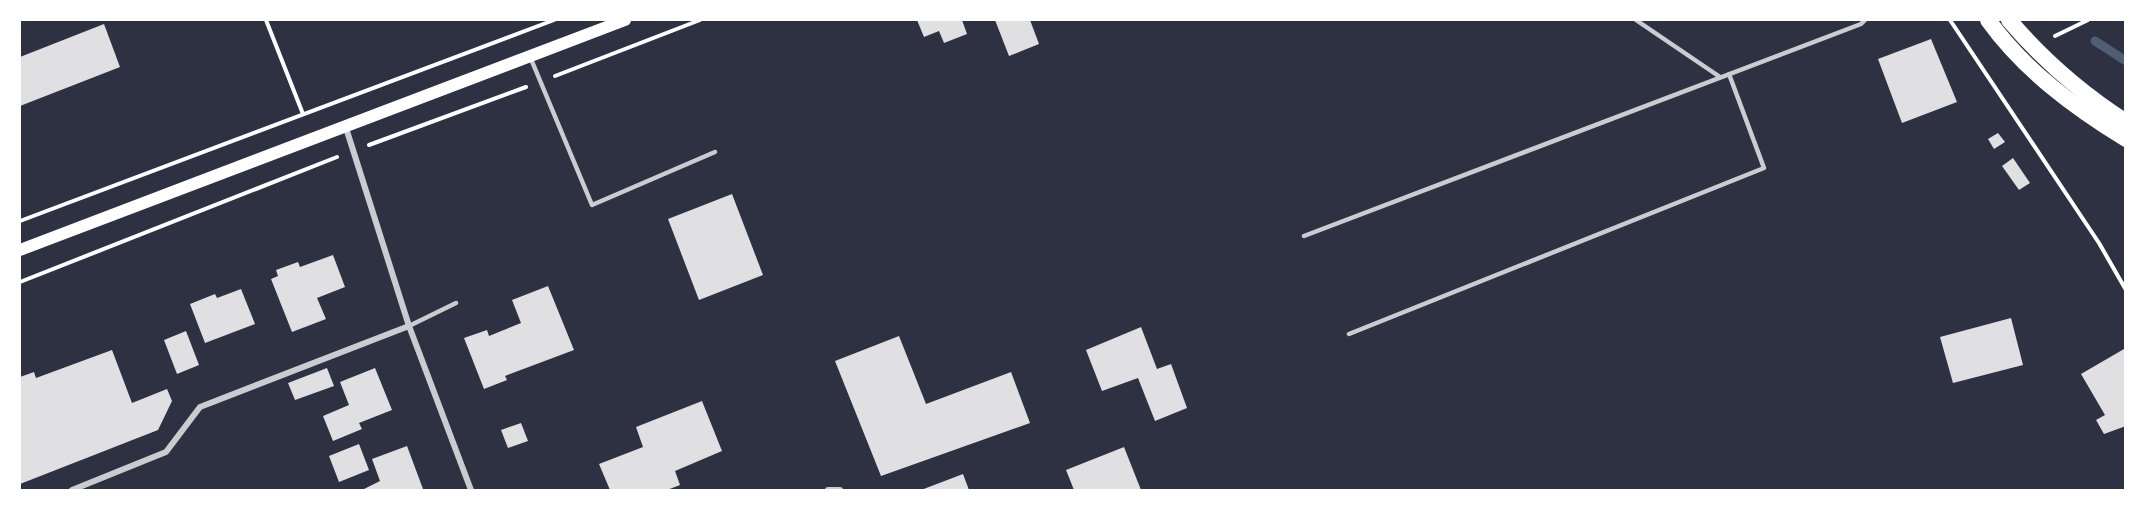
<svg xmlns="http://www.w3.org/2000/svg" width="2145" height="510" viewBox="0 0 2145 510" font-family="Karla,sans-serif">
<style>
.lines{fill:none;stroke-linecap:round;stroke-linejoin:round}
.stream{stroke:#4f5d75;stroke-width:9}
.building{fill:#e0e0e3}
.path{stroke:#fff;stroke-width:4}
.service{stroke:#caccd0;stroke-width:4.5}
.minor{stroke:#caccd0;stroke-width:6}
.secondary{stroke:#fff;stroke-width:12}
.trunk{stroke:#fff;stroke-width:16}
</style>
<rect width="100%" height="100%" fill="#2d3142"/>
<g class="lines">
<polyline class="stream" points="2095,41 2126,61"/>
</g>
<g class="building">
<polygon points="917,20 962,20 967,34 944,43 939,31 924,37"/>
<polygon points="995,20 1030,20 1039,44 1009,56"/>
<polygon points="104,24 120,67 20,106 20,57"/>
<polygon points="1931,39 1957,102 1902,123 1878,59"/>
<polygon points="1998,133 2005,142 1994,149 1988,139"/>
<polygon points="2013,158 2030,183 2019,190 2002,166"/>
<polygon points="732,194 763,275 699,300 668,219"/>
<polygon points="333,255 345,287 317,298 326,319 292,332 271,279 278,276 276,270 298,262 300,267"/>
<polygon points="548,286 574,350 505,376 507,380 484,389 464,338 487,330 489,336 521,323 512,300"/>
<polygon points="241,289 255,324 205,343 190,304 215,294 217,298"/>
<polygon points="2011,318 2023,365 1953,383 1940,337"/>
<polygon points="1141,327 1157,369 1171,364 1187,408 1155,421 1138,378 1102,391 1086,350"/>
<polygon points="186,331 199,365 177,374 164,340"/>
<polygon points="899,336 926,404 1011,372 1030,423 881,476 835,361"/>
<polygon points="2124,349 2126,426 2104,434 2096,420 2105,415 2081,374"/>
<polygon points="112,350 132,403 167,389 172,401 158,430 20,484 20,377 34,372 36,378"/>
<polygon points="327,368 334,386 295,400 288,383"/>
<polygon points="375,368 392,410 359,423 362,429 333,441 323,416 349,405 340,382"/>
<polygon points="702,401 722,451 675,471 680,485 667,490 610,490 599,464 643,447 636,427"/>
<polygon points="521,423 528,441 508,448 501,430"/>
<polygon points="359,444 369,470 339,482 329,456"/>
<polygon points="407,446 423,489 362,490 380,481 372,459"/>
<polygon points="1124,447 1141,490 1074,490 1066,470"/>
<polygon points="963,474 969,490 921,490"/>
</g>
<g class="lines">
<g class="path">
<polyline points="266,20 303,114"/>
<polyline points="1950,20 2099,243 2126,290"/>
<polyline points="2055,36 2088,20"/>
<polyline points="555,76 700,20"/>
<polyline points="369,145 526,87"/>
<polyline points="20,221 554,20"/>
<polyline points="20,282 337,157"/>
</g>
<g class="service">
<polyline points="1636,20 1720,77"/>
<polyline points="531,59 592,205 715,152"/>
<polyline points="1304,236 1861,24 1865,20"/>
<polyline points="409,326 456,303"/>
<polyline points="1349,334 1764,168 1729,74"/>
</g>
<g class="minor">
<polyline points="346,128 409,326 471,490"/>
<polyline points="72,490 166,452 200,407 409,326"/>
<polyline points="828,490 840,490"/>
</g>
<polyline class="secondary" points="20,250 625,20"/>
<g class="trunk">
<path d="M1988 20C2024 70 2074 107 2126 139"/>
<path d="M2009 20C2043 60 2081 93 2126 122"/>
</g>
</g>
<rect width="2145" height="510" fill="none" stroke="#ffffff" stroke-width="42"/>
</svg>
